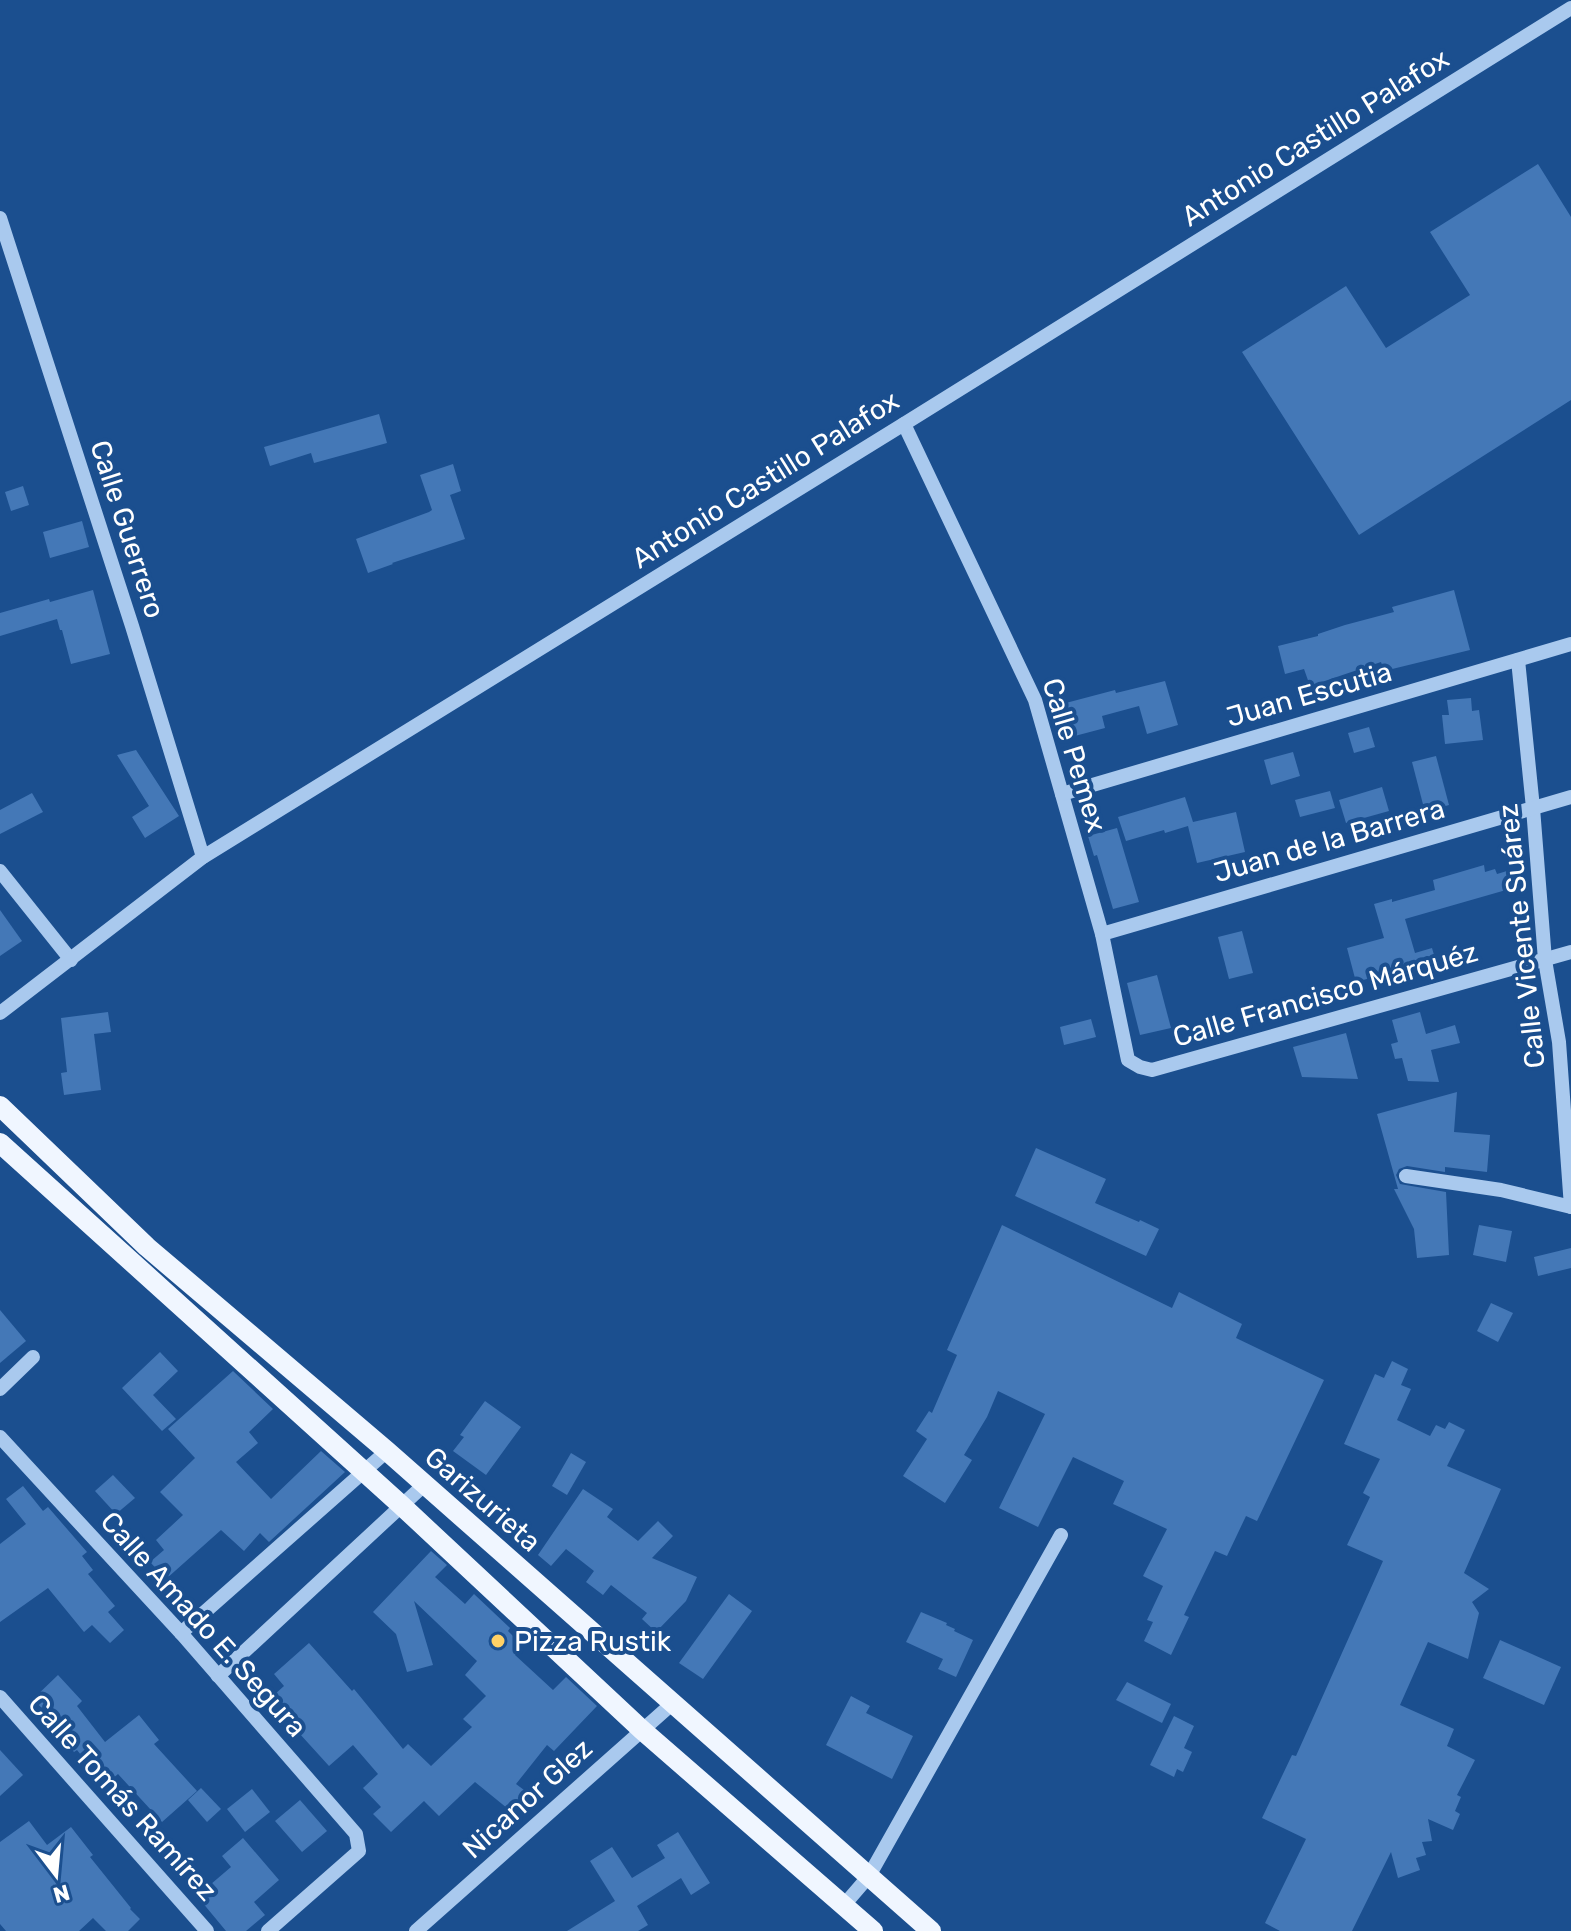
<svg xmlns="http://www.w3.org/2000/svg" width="1571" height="1931" viewBox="0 0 1571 1931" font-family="Rubik,sans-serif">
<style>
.building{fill:#4478b7}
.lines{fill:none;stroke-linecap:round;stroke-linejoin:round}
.minor{stroke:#a9c9ee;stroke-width:14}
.major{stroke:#f0f6ff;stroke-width:20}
.poi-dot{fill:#ffd166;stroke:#1b4f8f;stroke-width:3}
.labels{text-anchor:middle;stroke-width:8;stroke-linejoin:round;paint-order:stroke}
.street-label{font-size:28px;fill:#fff;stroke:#1b4f8f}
.poi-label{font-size:28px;fill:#fff;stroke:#1b4f8f;text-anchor:start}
</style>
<rect width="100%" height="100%" fill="#1b4f8f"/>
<g class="building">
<polygon points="1538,164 1571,217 1571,400 1359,535 1242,352 1346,286 1386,348 1470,295 1430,232"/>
<polygon points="379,414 387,443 314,463 311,453 270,466 264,447"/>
<polygon points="453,464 461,491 450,495 465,539 392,563 393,564 368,573 356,539 429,512 432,510 420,475"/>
<polygon points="23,486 29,505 11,511 5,492"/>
<polygon points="82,521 89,547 50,558 43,532"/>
<polygon points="93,590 110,654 71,664 62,630 60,630 57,619 0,636 0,613 49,599 50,602"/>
<polygon points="1454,590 1470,650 1384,671 1381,662 1310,686 1304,669 1285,674 1278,646 1318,636 1318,634 1345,625 1394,612 1392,607"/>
<polygon points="1165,681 1178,725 1147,734 1139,706 1102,716 1105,728 1071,737 1062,704 1115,690 1116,693"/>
<polygon points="1471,698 1472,711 1479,710 1483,740 1445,744 1442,715 1449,715 1447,700"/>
<polygon points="1369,727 1375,747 1354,753 1348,733"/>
<polygon points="136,750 179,816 145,838 132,817 149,806 117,755"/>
<polygon points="1293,752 1300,776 1271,785 1264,760"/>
<polygon points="1436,756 1449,805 1425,812 1412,762"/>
<polygon points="1382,787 1389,811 1346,823 1339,800"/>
<polygon points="1330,791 1335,808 1300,817 1295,800"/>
<polygon points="32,793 43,812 0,834 0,810"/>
<polygon points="1185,797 1193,822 1236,812 1245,852 1197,863 1188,826 1165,833 1164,830 1126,841 1118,817"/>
<polygon points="1117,828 1139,902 1113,909 1097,855 1094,856 1088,836"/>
<polygon points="1484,865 1485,872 1495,869 1497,874 1507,871 1513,888 1405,919 1415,953 1432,948 1438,969 1413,976 1410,967 1356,982 1347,948 1384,938 1374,904 1392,899 1392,902 1435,890 1433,880"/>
<polygon points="0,910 22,941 0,956"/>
<polygon points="1242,931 1253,973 1229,979 1218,937"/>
<polygon points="1157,975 1171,1028 1140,1035 1127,983"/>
<polygon points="108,1012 111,1032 94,1034 101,1090 64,1095 61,1073 67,1072 61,1018"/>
<polygon points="1420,1012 1426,1034 1455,1025 1460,1043 1431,1050 1439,1082 1408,1081 1402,1058 1395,1059 1391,1044 1398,1042 1392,1020"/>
<polygon points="1091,1019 1096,1037 1064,1045 1060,1027"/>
<polygon points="1346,1033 1358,1079 1302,1077 1293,1047"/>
<polygon points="1457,1092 1454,1132 1490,1135 1487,1172 1445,1167 1445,1172 1407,1166 1399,1169 1396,1175 1400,1184 1446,1192 1449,1255 1417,1258 1414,1229 1394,1189 1398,1189 1377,1114"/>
<polygon points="1036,1148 1106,1179 1095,1203 1139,1222 1140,1220 1159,1229 1146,1256 1015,1196"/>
<polygon points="1002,1225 1172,1308 1179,1292 1242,1324 1236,1338 1324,1380 1257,1521 1246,1516 1227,1556 1215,1551 1184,1615 1189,1617 1171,1655 1144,1641 1153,1622 1147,1620 1163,1586 1143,1576 1167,1529 1113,1504 1124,1481 1073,1457 1038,1527 999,1508 1045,1414 998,1391 987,1417 964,1455 972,1460 945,1503 903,1476 927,1439 916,1431 929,1411 932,1413 957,1355 947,1350"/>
<polygon points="1479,1225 1512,1231 1506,1262 1473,1255"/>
<polygon points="1571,1248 1571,1268 1538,1276 1534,1257"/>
<polygon points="1491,1303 1513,1313 1498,1342 1477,1331"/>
<polygon points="0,1310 26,1341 0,1363"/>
<polygon points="160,1352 178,1371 153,1395 176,1419 162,1431 122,1388"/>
<polygon points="1392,1361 1408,1369 1401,1385 1411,1389 1397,1420 1430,1436 1436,1425 1445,1429 1449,1422 1465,1430 1447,1466 1501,1489 1464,1573 1489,1589 1472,1602 1479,1613 1468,1659 1428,1642 1400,1705 1454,1729 1447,1746 1475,1760 1457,1795 1461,1797 1455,1811 1460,1814 1453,1830 1428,1819 1432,1841 1422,1842 1426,1855 1416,1858 1420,1870 1398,1878 1391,1852 1352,1931 1280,1931 1265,1923 1306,1839 1262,1818 1292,1755 1296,1756 1383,1561 1347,1545 1370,1497 1363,1493 1380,1459 1344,1444 1375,1374 1384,1378"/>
<polygon points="233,1371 273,1409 249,1432 258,1443 236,1462 271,1499 321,1451 345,1472 269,1542 260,1533 244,1551 221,1530 166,1579 150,1562 164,1550 156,1540 183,1515 160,1492 195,1458 168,1429"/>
<polygon points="485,1401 521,1427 486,1475 453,1451 464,1437 460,1435"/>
<polygon points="571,1453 586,1462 567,1495 552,1486"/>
<polygon points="113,1475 135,1498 116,1514 95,1491"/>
<polygon points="23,1486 43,1511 48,1507 87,1552 82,1556 93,1570 88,1574 115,1606 108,1612 124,1630 110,1643 92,1625 84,1632 48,1588 0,1622 0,1544 26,1524 6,1499"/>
<polygon points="583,1489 613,1509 607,1517 638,1541 658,1521 673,1536 652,1558 697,1577 686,1601 656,1632 642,1619 647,1613 611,1585 603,1595 586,1582 594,1571 566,1549 551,1566 538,1555"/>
<polygon points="431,1551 447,1565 435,1577 465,1604 474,1594 510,1628 508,1631 523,1646 515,1655 553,1690 566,1677 597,1706 554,1751 547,1745 516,1784 528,1793 512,1812 475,1782 439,1816 424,1801 391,1832 373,1814 381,1807 363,1788 378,1774 353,1745 329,1766 299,1733 305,1728 274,1695 284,1686 274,1674 309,1643 352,1691 354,1689 403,1749 408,1744 431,1766 472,1727 463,1719 486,1696 465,1675 477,1661 414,1601 433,1665 407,1672 396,1634 373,1612"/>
<polygon points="729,1594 752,1611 703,1679 679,1663"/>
<polygon points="921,1612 947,1623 946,1625 955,1629 954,1631 973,1640 956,1677 938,1669 943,1659 906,1642"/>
<polygon points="1500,1640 1561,1667 1544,1705 1483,1678"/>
<polygon points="58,1675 82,1701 77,1706 105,1742 139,1715 159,1740 154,1744 197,1791 162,1822 118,1774 105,1785 77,1750 74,1752 62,1738 67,1734 33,1699"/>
<polygon points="1127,1682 1171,1704 1162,1723 1116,1700"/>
<polygon points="851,1696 870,1706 866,1713 913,1736 892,1779 826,1745"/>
<polygon points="1174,1716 1194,1726 1184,1748 1192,1752 1183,1772 1177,1769 1174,1777 1150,1765"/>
<polygon points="0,1750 23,1775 0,1796"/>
<polygon points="201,1788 221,1809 207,1822 188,1800"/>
<polygon points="252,1789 270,1812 245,1832 227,1809"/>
<polygon points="300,1800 327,1831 302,1852 275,1821"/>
<polygon points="29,1821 47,1845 71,1827 93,1855 90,1857 131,1908 130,1909 140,1919 128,1931 106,1931 93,1918 79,1931 6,1931 0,1924 0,1842"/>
<polygon points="678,1832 710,1883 691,1895 681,1878 637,1906 648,1925 638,1931 567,1931 615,1901 590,1861 612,1847 632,1878 665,1858 657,1845"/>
<polygon points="243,1838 279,1880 254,1902 265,1915 246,1931 226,1931 197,1896 231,1867 222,1856"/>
</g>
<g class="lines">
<g class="minor">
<polyline points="0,218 132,626 203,857"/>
<polyline points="904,424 1035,700 1102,934 1128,1060 1140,1067 1152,1070 1571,952"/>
<polyline points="1518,660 1533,808 1545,960 1559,1042 1571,1207"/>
<polyline points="1062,794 1571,644"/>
<polyline points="0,871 71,960"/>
<polyline points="1102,934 1571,797"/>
<polyline points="0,1013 203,857 904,424 1571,8"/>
<polyline points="1406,1176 1501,1190 1571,1207"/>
<polyline points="0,1389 33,1357"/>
<polyline points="0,1437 181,1633 356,1834 359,1851 268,1931"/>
<polyline points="181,1633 387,1451"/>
<polyline points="218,1676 424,1485"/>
<polyline points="0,1697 207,1931"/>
<polyline points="844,1905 869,1876 1061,1535"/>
<polyline points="416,1931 673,1703"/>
</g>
<g class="major">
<polyline points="0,1106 147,1247 387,1451 931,1931"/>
<polyline points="0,1143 401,1505 642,1730 873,1931"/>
</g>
</g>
<circle class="poi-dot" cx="498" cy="1641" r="8"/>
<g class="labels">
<g class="street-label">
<text transform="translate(1315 137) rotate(-32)" y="10">Antonio Castillo Palafox</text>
<text transform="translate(765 479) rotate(-32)" y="10">Antonio Castillo Palafox</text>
<text transform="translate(128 529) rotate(72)" y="10">Calle Guerrero</text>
<text transform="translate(1309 694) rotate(-16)" y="10">Juan Escutia</text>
<text transform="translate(1075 755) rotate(73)" y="10">Calle Pemex</text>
<text transform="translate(1329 840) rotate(-16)" y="10">Juan de la Barrera</text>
<text transform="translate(1521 936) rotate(-96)" y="10">Calle Vicente Suárez</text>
<text transform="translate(1325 994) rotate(-16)" y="10">Calle Francisco Márquéz</text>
<text transform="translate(483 1499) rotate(41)" y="10">Garizurieta</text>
<text transform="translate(204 1624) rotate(48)" y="10">Calle Amado E. Segura</text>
<text transform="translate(123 1797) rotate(48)" y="10">Calle Tomás Ramírez</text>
<text transform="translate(527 1798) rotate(-42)" y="10">Nicanor Glez</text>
</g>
<g class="poi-label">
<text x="514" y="1651">Pizza Rustik</text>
</g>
</g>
<g transform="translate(56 1875) rotate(164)" stroke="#1b4f8f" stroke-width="6" paint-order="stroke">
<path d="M0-6L14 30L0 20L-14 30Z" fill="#ffffff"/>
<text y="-12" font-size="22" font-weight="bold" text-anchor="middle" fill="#ffffff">N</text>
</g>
</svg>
